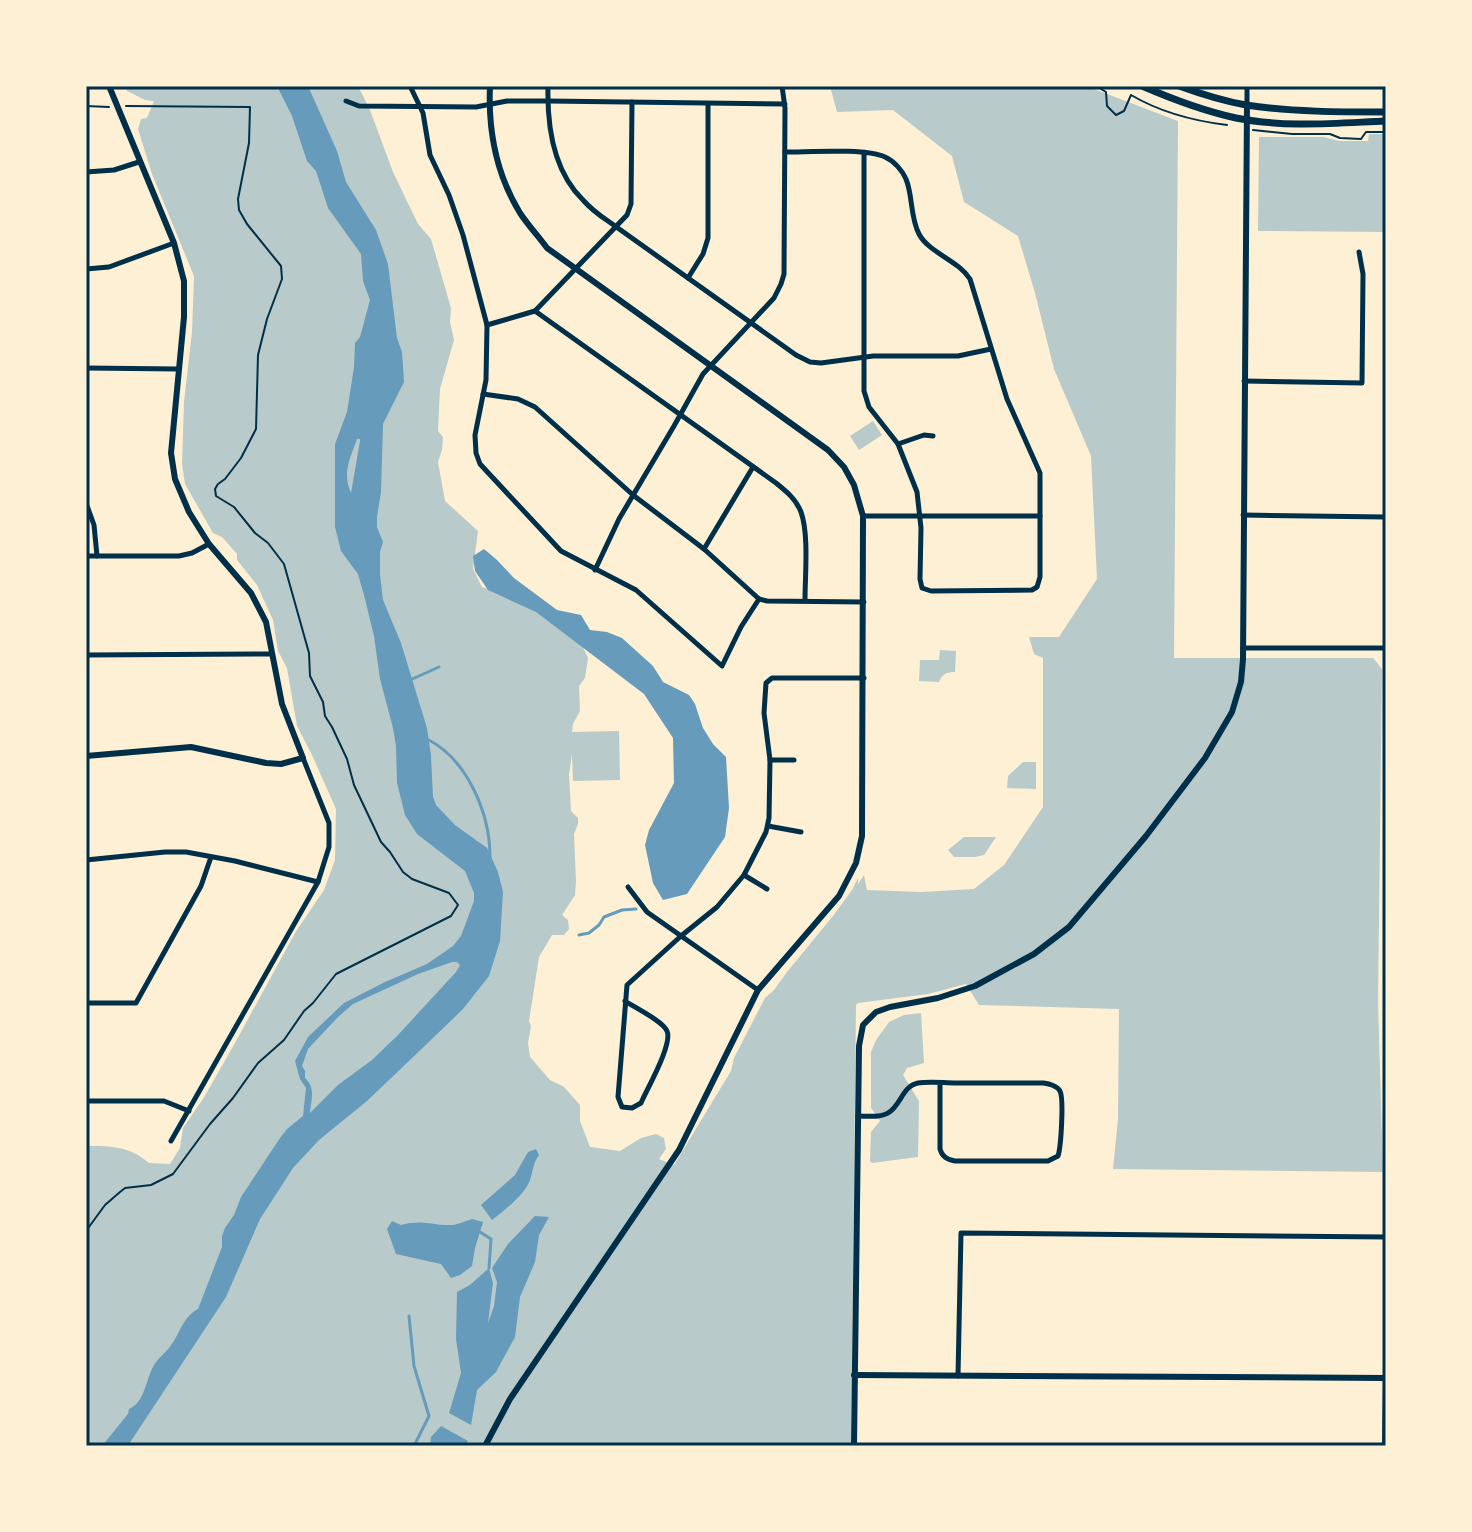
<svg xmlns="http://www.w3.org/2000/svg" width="1472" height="1532" viewBox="0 0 1472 1532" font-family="'Varela Round',sans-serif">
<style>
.green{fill:#b9caca}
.water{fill:#669bbc;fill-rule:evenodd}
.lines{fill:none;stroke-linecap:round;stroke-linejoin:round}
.stream{stroke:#669bbc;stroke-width:3}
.path{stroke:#003049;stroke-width:2}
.minor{stroke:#003049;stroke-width:5}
.tertiary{stroke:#003049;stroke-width:6}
.secondary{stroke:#003049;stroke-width:7}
.neatline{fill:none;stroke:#003049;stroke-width:3}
</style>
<rect width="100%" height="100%" fill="#fdf0d5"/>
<g class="green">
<path d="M125 86H358L370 110 393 172 418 224 431 239 451 308 450 322 454 340 440 389 438 431 443 437 442 450 438 462 445 501 478 531 473 569 482 587 503 593 521 602 579 639 588 658 585 678 579 686 580 711 573 724 572 732 619 731 620 780 573 781 572 754 569 775 571 811 578 818V824L574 834 576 881 575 895 562 915 568 920 569 929 564 935H552L539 957 529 1021 531 1026 528 1043 530 1057 550 1080 564 1087 580 1105V1121L590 1147 620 1151 641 1138 656 1134 664 1138 666 1149 659 1159 674 1165 731 1071 734 1058 765 998 774 990 787 972 833 916 852 890 858 878V884L864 875 867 890 921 892 974 889 1004 865 1043 807V658L1034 654 1029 637H1059L1097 579 1091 456 1054 369 1035 293 1018 236 964 202 952 156 893 110 837 112 830 86H1086L1178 121 1174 658H1373L1382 669 1378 1002 1383 1172 1113 1169 1118 1119 1119 1009 979 1005 966 984 928 994 858 1003 856 1005 851 1446H86V1146C112 1146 129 1146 149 1163L170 1164 180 1148 183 1128 203 1099 235 1043 295 933 324 890 335 860 336 809 312 755 297 726 287 668 278 651 273 620 257 585 237 560V554L222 537 213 533 185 484 182 464 184 402 192 332 194 276 152 174 138 129 141 119 147 118 154 101 145 100 127 91Z"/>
<polygon points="1369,134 1386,134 1386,232 1258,231 1259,137 1324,137 1339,141 1368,141"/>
<polygon points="873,421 882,435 859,450 850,436"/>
<path d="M940 650 956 651 955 672C947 672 942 674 939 682L919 681 920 660H939Z"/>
<polygon points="1023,762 1036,762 1036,789 1007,788 1008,776"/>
<polygon points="964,837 996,837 984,855 975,857 954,857 948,850"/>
<polygon points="921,1013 924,1063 907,1068 903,1075 919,1101 918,1157 872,1163 870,1161 871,1132 880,1121 871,1108 871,1052 876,1040 889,1022 904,1015"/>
</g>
<g class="water">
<path d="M277 86H308L337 151 346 182 376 230 388 264 397 338 402 352 404 382 383 424 381 492 377 517V527L383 542 380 552V575L383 600 401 643 427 728 431 756 433 797 436 805 455 825 487 848 498 872 503 892 500 941 489 976 463 1009 433 1038 367 1101 319 1140 293 1168 260 1219 226 1297 129 1444 128 1446H102L128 1414 129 1409C145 1402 145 1382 153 1367 157 1359 163 1355 169 1348 180 1335 182 1317 198 1309L222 1247V1236L225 1228 234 1215 241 1197 280 1138 287 1129 303 1116 306 1088 300 1079 295 1061 308 1037 344 1003 385 982 427 964 453 946 461 936 474 901V893L465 871 417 834 405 815 397 783 396 746 393 728 380 679 374 636 364 595 358 574 341 551 335 527V444L347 412 354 367 355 343 360 337 370 300 363 281 361 254 328 208 316 171 307 161 292 116ZM357 439H360V441L351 493C342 472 350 459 357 439ZM452 962H457L460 965 456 972 398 1035 372 1060 338 1085 310 1113C311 1100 316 1088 305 1078V1071L302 1066 308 1049 338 1017 353 1004 418 974Z"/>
<polygon points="484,549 497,560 514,578 557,610 581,615 590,630 607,632 622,638 653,666 663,682 689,695 695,704 703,728 713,744 726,757 729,808 725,837 687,894 663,900 653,883 645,845 649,830 674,783 673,738 644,694 536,612 488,590 475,571 473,556"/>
<path d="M536 1149 539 1155C533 1163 533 1171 530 1180 524 1196 504 1210 492 1220L481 1205 515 1175 528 1152Z"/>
<polygon points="535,1216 549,1217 539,1235 535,1262 520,1297 515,1337 496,1372 477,1390 471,1425 449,1413 461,1373 456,1339 457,1292 470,1285 489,1268 493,1283 488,1323 494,1306 497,1282 492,1268 508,1244"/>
<path d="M472 1219 483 1222 475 1248 472 1266 460 1275 451 1278 441 1264 396 1254 387 1229 392 1221 401 1225C423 1219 432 1226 453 1225 459 1224 465 1221 472 1219Z"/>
<polygon points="441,1426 468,1441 465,1446 430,1446 431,1437"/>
</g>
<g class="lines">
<g class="stream">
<polyline points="410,680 439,667"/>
<path d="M427 739C467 759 490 813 490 857"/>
<polyline points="579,935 589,933 599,925 604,917 622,910 636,909"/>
<polyline points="480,1232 491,1239 489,1268"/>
<polyline points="409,1316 414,1366 429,1416 414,1446"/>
</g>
<g class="path">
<path d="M1096 86 1106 92 1107 106 1116 115 1124 111 1131 95C1160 112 1194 121 1227 125"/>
<polyline points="86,106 109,107"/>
<polyline points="1253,130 1292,134 1330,134 1340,138 1361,139 1366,132 1386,132"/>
<polyline points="86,1231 105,1205 120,1192 125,1188 151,1185 173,1174 210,1124 233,1098 258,1063 284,1040 304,1011 313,1003 336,974 451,916 458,905 449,893 412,879 403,872 390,852 381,842 354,785 347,759 332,727 325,716 323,702 310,676 309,653 284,564 268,543 255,533 234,507 216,496 215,489 218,484 225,479 241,458 256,429 258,355 267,319 282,279 281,266 247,224 239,210 238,199 249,143 250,107 126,106"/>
</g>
<g class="minor">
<polyline points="410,86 423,113 430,155 449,195 463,235 487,325 486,380 475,435 476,453 480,464 561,551 636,590 722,666 741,627 759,599"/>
<path d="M548 86C547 126 553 171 583 200 590 208 599 215 608 221L796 355 810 362 821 363 873 356H958L991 349"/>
<polyline points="346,101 359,106 476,107 507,101 548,101 785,104"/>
<polyline points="1247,105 1247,86"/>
<path d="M785 152C810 152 865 148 885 157 894 161 902 170 906 179 913 196 910 217 919 234 929 253 958 260 970 279L1007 399 1040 473V577L1037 587 1032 590 931 591 922 588 920 579 921 528 917 492 898 444 869 407 864 391V152"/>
<polyline points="86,172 114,170 139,162"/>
<polyline points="86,269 109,267 174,243"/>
<polyline points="688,278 703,254 708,238 708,104"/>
<path d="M535 311 776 483C786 491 796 499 801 512 809 534 805 576 805 600"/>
<polyline points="487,325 535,311 627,215 631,204 632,102"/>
<polyline points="86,368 178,369"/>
<polyline points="1244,381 1362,383 1363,274 1359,252"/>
<polyline points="483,394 518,399 535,407 633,495 704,549 759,599"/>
<polyline points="898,444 924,435 933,436"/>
<polyline points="86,503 94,525 97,556"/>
<polyline points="1243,515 1386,517"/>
<polyline points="863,516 1040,516"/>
<polyline points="704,549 753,467"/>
<polyline points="86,556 179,556 192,553 209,544"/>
<polyline points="595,570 619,519 674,426 703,374 774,298 781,284 784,274 785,108 782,86"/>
<polyline points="759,599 767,601 864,602"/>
<polyline points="1243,648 1386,648"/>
<polyline points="86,655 272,654"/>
<polyline points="770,760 794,760"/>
<polyline points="768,826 801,832"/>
<polyline points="86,860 165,852 186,852 235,861 318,882"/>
<polyline points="744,875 767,889"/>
<polyline points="628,887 647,912 758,990"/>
<path d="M625 1001C634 1007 663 1021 667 1031 673 1044 647 1089 641 1103L632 1108 622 1107 618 1097 627 985 681 936 717 907 744 875 766 832 769 818 770 760 764 713 766 683 772 678H864"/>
<polyline points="86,1003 136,1003 201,886 211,857"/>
<polyline points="86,1101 164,1101 189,1111"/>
<path d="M858 1116C867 1116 880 1118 888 1113 901 1106 902 1086 918 1083 930 1081 944 1083 956 1083 985 1083 1014 1083 1043 1083 1049 1084 1056 1085 1060 1091 1064 1099 1061 1147 1058 1156L1048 1161H955C947 1160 942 1157 940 1149V1083"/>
<polyline points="171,1141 318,882 329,847 329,823 303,758"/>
<polyline points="958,1376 961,1233 1386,1237"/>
<polyline points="1386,1378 1386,1362"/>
</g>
<g class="tertiary">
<polyline points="86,756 191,747 266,763 281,764 303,758 282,704 266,622 251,593 209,544 189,512 175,479 171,453 184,317 184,281 174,243 109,86"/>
<polyline points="854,1375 1386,1378"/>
<path d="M485 1446 510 1399 679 1150 758 990 839 896 856 863 862 836 863 516 854 485 844 467 828 450 547 248C538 236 528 225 520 213 496 174 488 131 490 86"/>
<polyline points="854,1446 859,1046 863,1025 876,1012 890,1007 938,998 975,986 1034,954 1069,927 1146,836 1205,758 1232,712 1241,682 1243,659 1247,105"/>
<polyline points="1385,1446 1386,1378"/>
</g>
<g class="secondary">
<path d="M1142 86C1172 99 1204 111 1236 118 1285 128 1337 123 1386 121"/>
<path d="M1179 86C1201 94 1223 101 1246 105 1292 112 1340 112 1386 112"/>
</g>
</g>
<rect width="1472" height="1532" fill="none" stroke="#fdf0d5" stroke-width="176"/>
<rect x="88" y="88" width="1296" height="1356" class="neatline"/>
</svg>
